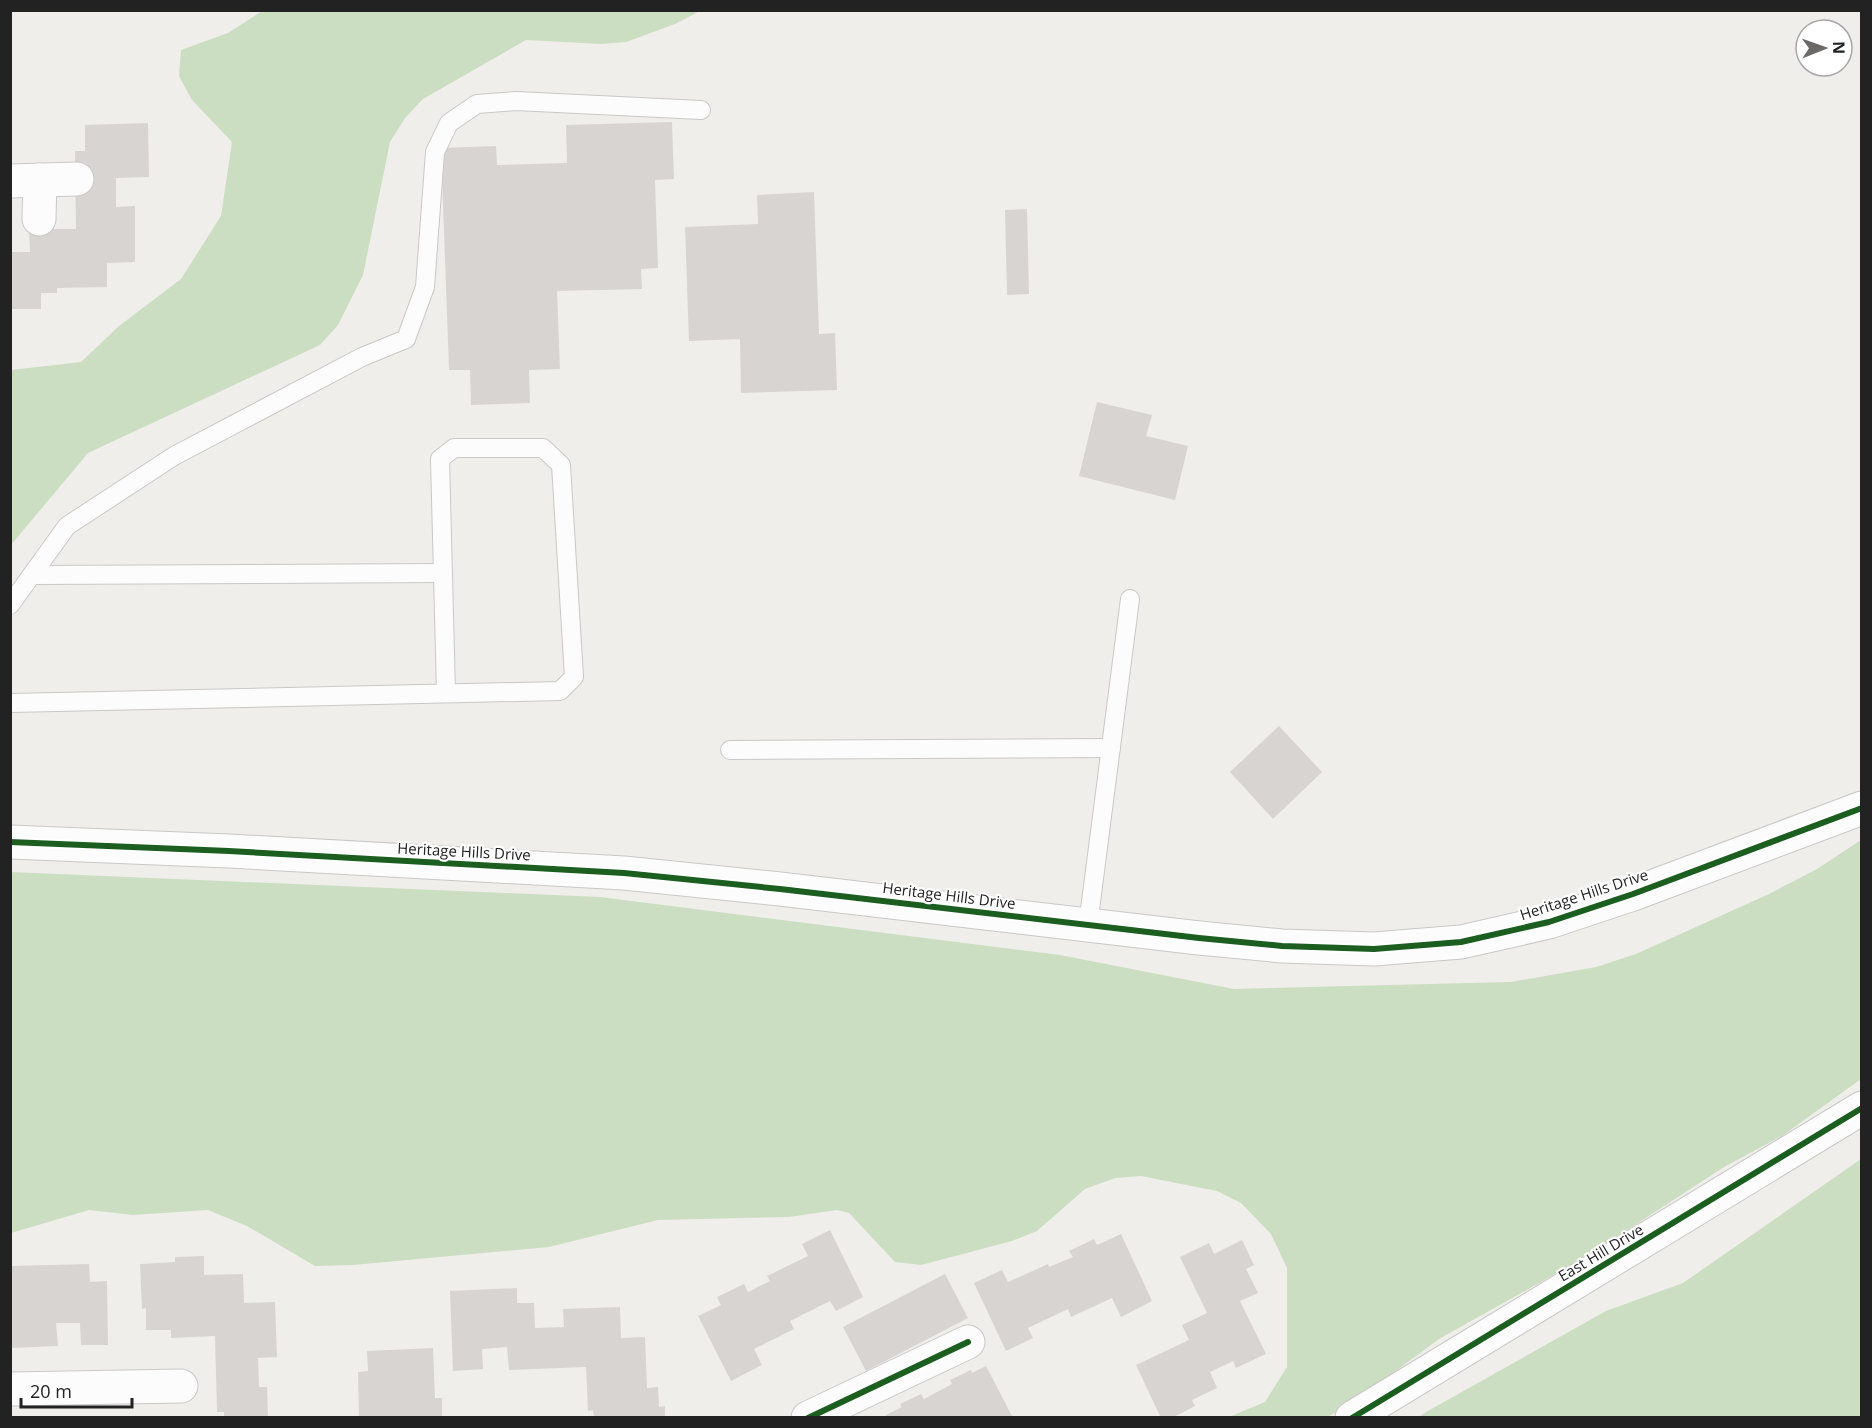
<svg xmlns="http://www.w3.org/2000/svg" width="1872" height="1428" viewBox="0 0 1872 1428" font-family="'Open Sans',sans-serif">
<style>
.forest{fill:#cbdec1}
.building{fill:#d7d4d2}
.lines{fill:none;stroke-linecap:round;stroke-linejoin:round}
.service-casing{stroke:#c9c8c7;stroke-width:20}
.minor-casing{stroke:#c9c8c7;stroke-width:35}
.service{stroke:#fdfcfc;stroke-width:18}
.minor{stroke:#fdfcfc;stroke-width:33}
.cycleway-casing{stroke:#fff;stroke-width:10}
.cycleway{stroke:#1b5e20;stroke-width:6}
.labels{text-anchor:middle;stroke-width:4.5;stroke-linejoin:round;paint-order:stroke}
.street-label{font-size:15px;fill:#222;stroke:#fff}
</style>
<rect width="100%" height="100%" fill="#f0eeeb"/>
<g class="forest">
<polygon points="262,11 700,11 675,24 626,42 601,44 526,40 423,99 405,118 390,142 363,275 338,325 320,345 88,453 11,545 11,370 81,362 119,326 181,279 221,216 232,142 192,100 179,76 181,50 228,33"/>
<polygon points="1861,840 1861,1079 1782,1136 1724,1167 1589,1255 1439,1339 1347,1407 1327,1417 1229,1417 1265,1402 1287,1367 1287,1268 1271,1234 1241,1203 1217,1191 1141,1176 1115,1178 1085,1189 1037,1231 1012,1241 921,1265 895,1262 849,1213 837,1210 789,1217 658,1220 549,1247 353,1265 315,1266 247,1226 208,1210 133,1215 89,1210 11,1233 11,872 600,897 1060,955 1234,989 1511,982 1596,967 1636,954 1769,894 1817,869"/>
<polygon points="1861,1159 1861,1417 1419,1417 1426,1412 1606,1311 1683,1283"/>
</g>
<g class="building">
<polygon points="672,122 674,179 655,180 658,268 641,269 642,289 557,291 560,369 529,370 530,403 471,405 470,370 449,370 441,148 496,146 497,165 567,163 566,125"/>
<polygon points="148,123 149,177 116,178 116,207 135,206 135,262 107,263 107,287 57,288 57,293 41,293 41,309 10,309 10,252 30,252 29,229 76,229 75,151 85,151 85,125"/>
<polygon points="814,192 819,334 835,333 837,390 741,393 740,339 689,341 685,227 758,224 757,195"/>
<polygon points="1027,209 1029,294 1007,295 1005,210"/>
<polygon points="1097,402 1152,415 1146,436 1188,446 1175,500 1079,476"/>
<polygon points="1279,726 1322,772 1273,819 1230,772"/>
<polygon points="830,1230 863,1297 836,1311 830,1301 790,1321 794,1329 754,1349 762,1365 731,1381 698,1316 721,1305 717,1297 744,1284 748,1292 770,1281 767,1276 808,1256 802,1244"/>
<polygon points="1121,1234 1152,1301 1121,1317 1112,1298 1071,1317 1068,1309 1028,1328 1033,1338 1006,1351 974,1283 1002,1270 1008,1282 1048,1264 1049,1267 1073,1257 1069,1251 1094,1239 1097,1245"/>
<polygon points="1242,1240 1254,1265 1246,1269 1258,1293 1240,1301 1266,1354 1236,1368 1233,1361 1210,1372 1217,1388 1192,1400 1195,1406 1172,1418 1161,1418 1136,1365 1189,1340 1182,1325 1207,1313 1180,1257 1209,1243 1214,1254"/>
<polygon points="204,1256 204,1275 243,1274 244,1303 275,1302 277,1357 258,1358 259,1387 267,1387 268,1418 224,1418 224,1412 217,1412 215,1336 171,1338 171,1330 146,1330 146,1308 142,1309 140,1264 175,1262 175,1257"/>
<polygon points="89,1264 90,1282 107,1281 108,1345 81,1345 80,1323 56,1323 58,1346 10,1348 10,1266"/>
<polygon points="945,1274 968,1318 866,1371 843,1327"/>
<polygon points="517,1288 517,1303 534,1303 535,1328 564,1327 563,1309 620,1307 621,1338 645,1337 647,1388 658,1387 659,1407 665,1406 665,1418 594,1418 593,1410 588,1411 586,1367 509,1370 507,1347 482,1349 483,1369 453,1371 450,1291"/>
<polygon points="433,1348 435,1398 442,1398 442,1418 359,1418 358,1372 368,1371 367,1351"/>
<polygon points="986,1366 1012,1416 887,1418 886,1415 902,1407 900,1404 921,1394 924,1399 952,1384 950,1380 971,1370 972,1373"/>
</g>
<g class="lines">
<g class="service-casing">
<g id="service">
<polyline points="32,575 443,573"/>
<polyline points="10,605 67,526 174,456 362,357 406,339 425,287 435,152 449,123 477,104 516,101 701,110"/>
<polyline points="10,703 560,691 574,677 561,465 543,448 454,448 440,459 446,693"/>
<polyline points="730,750 1111,748"/>
<polyline points="1088,925 1130,599"/>
</g>
</g>
<g class="minor-casing">
<g id="minor">
<polyline points="10,181 77,179"/>
<polyline points="39,219 40,180"/>
<polyline points="10,842 229,851 624,873 780,889 1199,938 1282,946 1374,949 1461,942 1549,922 1633,894 1862,808"/>
<polyline points="10,1389 181,1386"/>
<polyline points="808,1418 968,1342"/>
<polyline points="1352,1418 1862,1108"/>
</g>
</g>
<use href="#service" class="service"/>
<use href="#minor" class="minor"/>
<g class="cycleway-casing">
<g id="cycleway">
<polyline points="10,842 229,851 624,873 780,889 1199,938 1282,946 1374,949 1461,942 1549,922 1633,894 1862,808"/>
<polyline points="808,1418 968,1342"/>
<polyline points="1352,1418 1862,1108"/>
</g>
</g>
<use href="#cycleway" class="cycleway"/>
</g>
<g class="labels">
<g class="street-label">
<text transform="translate(464 852) rotate(3)" y="5">Heritage Hills Drive</text>
<text transform="translate(1584 895) rotate(-18)" y="5">Heritage Hills Drive</text>
<text transform="translate(949 896) rotate(7)" y="5">Heritage Hills Drive</text>
<text transform="translate(1601 1253) rotate(-31)" y="5">East Hill Drive</text>
</g>
</g>
<rect width="1872" height="1428" fill="none" stroke="#222222" stroke-width="24"/>
<g transform="translate(1824 48) rotate(89)"><circle r="28" fill="#ffffff" stroke="#a7a7a7" stroke-width="1.5"/>
<path d="M0-4.5L10 22L0 15L-10 22Z" fill="#6a6968"/>
<text y="-9" font-size="16" font-weight="bold" text-anchor="middle" fill="#222222">N</text>
</g>
<path d="M21 1398v9h111v-9" fill="none" stroke="#222222" stroke-width="3"/>
<text x="30" y="1398" font-size="18" fill="#222222" stroke="#ffffff" stroke-width="4.5" paint-order="stroke">20 m</text>
</svg>
